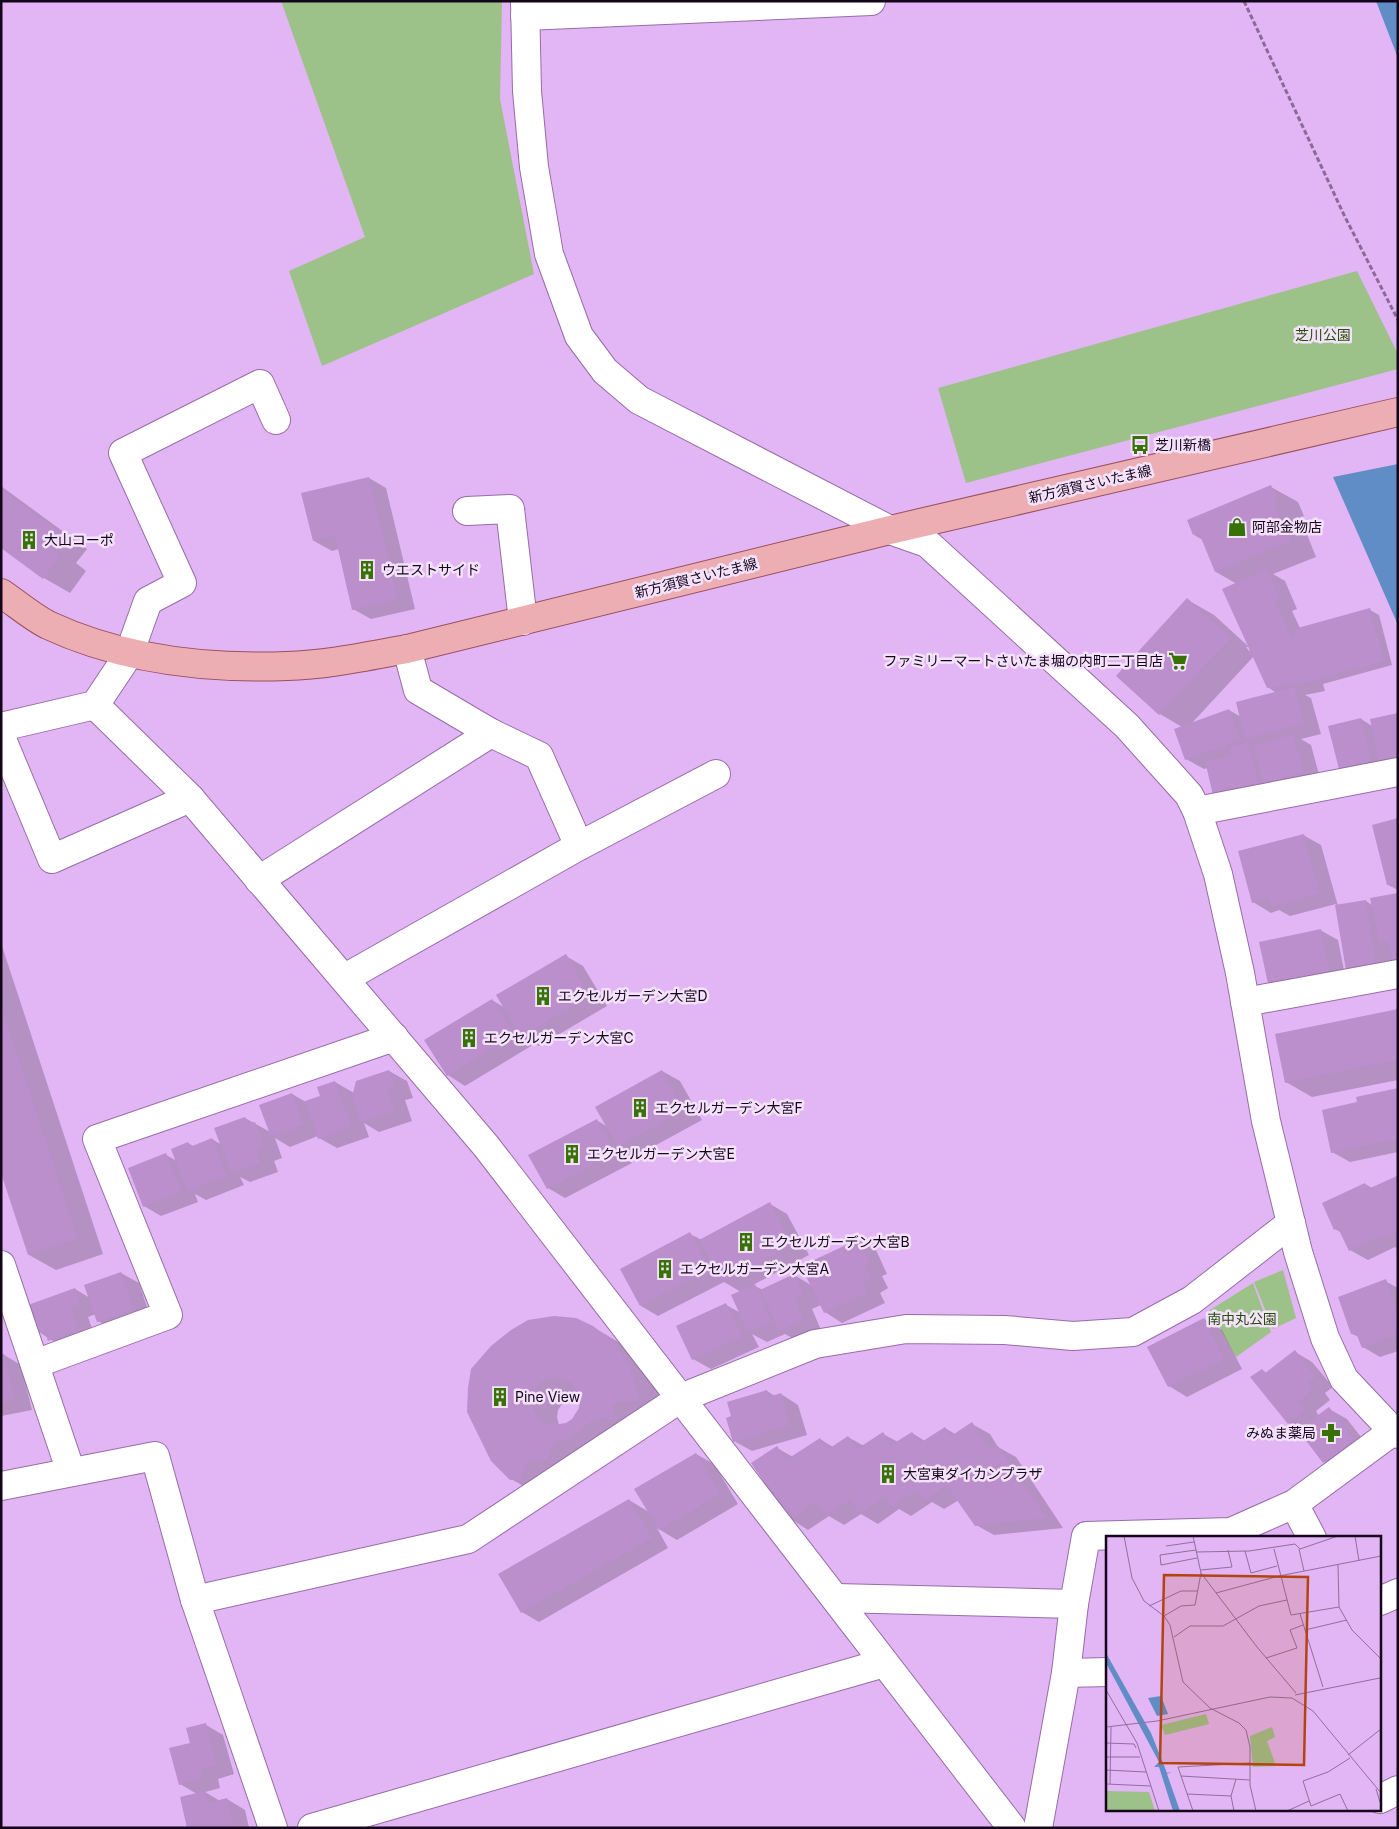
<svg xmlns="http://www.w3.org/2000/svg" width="1399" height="1829" viewBox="0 0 1399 1829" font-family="Inter,'Noto Sans JP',sans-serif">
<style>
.green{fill:#9cc28a}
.water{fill:#618dc6}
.shadow{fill:#0003;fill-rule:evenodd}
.building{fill:#ba8fcc;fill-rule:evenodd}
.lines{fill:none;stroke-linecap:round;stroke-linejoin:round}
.minor-casing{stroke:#966da7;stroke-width:30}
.major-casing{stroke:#99505d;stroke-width:30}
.path{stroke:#8b6a98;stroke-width:3;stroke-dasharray:5 2.5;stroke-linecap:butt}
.minor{stroke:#fff;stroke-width:28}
.major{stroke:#ecaeb3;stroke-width:28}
.labels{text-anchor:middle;stroke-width:5;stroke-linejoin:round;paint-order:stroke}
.park-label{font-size:14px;fill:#264e0b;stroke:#f4e2fb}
.poi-label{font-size:14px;fill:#15051b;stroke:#f4e2fb;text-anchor:start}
.street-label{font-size:14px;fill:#15051b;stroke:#f4e2fb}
.inset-road{fill:none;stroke:#906f9d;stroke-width:1}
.view{fill:#b34410;fill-opacity:0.15;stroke:#b34410;stroke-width:2.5}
.inset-edge{fill:none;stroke:#15051b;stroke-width:2.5}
</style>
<rect width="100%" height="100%" fill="#e2b5f4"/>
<g class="green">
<polygon points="281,1 502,1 500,99 534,274 322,366 289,271 365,237"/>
<polygon points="1357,271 1398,354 1398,369 966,483 938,388"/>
<polygon points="1283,1270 1296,1318 1273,1329 1254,1282"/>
<polygon points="1253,1283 1271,1332 1236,1357 1210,1310"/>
</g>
<g class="water">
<polygon points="1376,1 1398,1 1398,58"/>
<polygon points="1398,464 1398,625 1333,477"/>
</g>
<g class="shadow">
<polygon points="369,478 386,488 415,609 371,619 353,609 339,549 332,551 314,541"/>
<polygon points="1,486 87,549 76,563 86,571 70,593 44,578 1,546"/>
<path d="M1271 487 1298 502 1304 516 1300 517 1316 557 1273 574 1285 581 1297 609 1292 611 1300 628 1370 610 1379 615 1392 665 1323 684 1325 691 1305 695 1311 698 1321 734 1301 739 1311 745 1321 782 1232 804 1208 768 1204 769 1186 759 1182 727 1160 714 1118 676 1188 600 1214 615 1249 647H1246L1250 652 1237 584 1216 572 1203 540 1194 535ZM1254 656 1268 687 1276 693 1241 717 1229 710 1192 723Z"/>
<polygon points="1398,714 1398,770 1357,778 1340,768 1361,719 1372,726"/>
<polygon points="1398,819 1398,890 1388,885"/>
<polygon points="1303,835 1321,845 1338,906 1366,901 1373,906 1398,894 1398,966 1347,969 1336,904 1290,916 1279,910 1271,913 1253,902"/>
<polygon points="1320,930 1338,940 1347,985 1287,997"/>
<polygon points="1,943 103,1254 56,1270 29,1255 1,1169"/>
<polygon points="566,956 583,966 607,1006 539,1046 528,1039 531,1046 465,1086 448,1075 492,1000 505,1008"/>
<polygon points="1398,1011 1398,1080 1312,1097 1286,1082"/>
<polygon points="389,1071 407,1081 413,1098 405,1100 412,1121 379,1132 364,1123 369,1137 337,1148 319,1138 318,1136 290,1147 275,1138 282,1158 274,1161 278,1172 250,1182 240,1177 244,1185 206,1200 195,1194 198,1202 161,1216 144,1206 166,1155 177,1161 188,1143 193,1146 212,1139 222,1145 245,1118 270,1132 292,1094 306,1102 321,1097 335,1082 354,1093"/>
<polygon points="662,1071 680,1081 702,1120 636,1156 624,1149 632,1163 565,1198 548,1188 596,1120 608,1127"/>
<polygon points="1398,1089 1398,1152 1350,1162 1332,1152 1359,1103"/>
<polygon points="1397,1177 1398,1249 1395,1247 1368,1260 1350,1250 1342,1233 1335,1229 1365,1184 1372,1188"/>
<polygon points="770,1204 787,1214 809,1255 753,1285 763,1290 794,1275 811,1285 859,1240 876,1250 887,1274 882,1276 888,1288 880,1293 885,1303 842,1323 825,1312 821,1305 812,1309 821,1330 798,1341 785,1334 767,1342 752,1334 759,1347 711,1369 693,1359 726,1305 741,1313 741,1292 724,1282 658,1316 641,1306 690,1234 702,1240"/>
<polygon points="121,1273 139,1283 151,1319 116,1331 98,1321 96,1314 88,1317 96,1339 67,1350 39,1332 75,1289 90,1298"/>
<polygon points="1385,1281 1398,1288 1398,1351 1380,1357 1363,1347 1359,1337 1352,1334"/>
<polygon points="1204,1319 1222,1330 1242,1369 1187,1397 1169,1386 1149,1347"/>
<path d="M593 1327 620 1343 637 1356 656 1385 666 1414 538 1494 511 1479 468 1412ZM578 1393 581 1399 580 1408 573 1420 567 1424 559 1425 557 1417 558 1410 566 1398Z"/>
<polygon points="1295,1352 1312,1362 1333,1387 1325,1393 1330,1400 1316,1411 1319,1416 1329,1409 1347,1419 1371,1450 1342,1472 1324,1462 1301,1430 1289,1423 1262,1370 1267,1373"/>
<polygon points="4,1355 21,1365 32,1410 1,1416 1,1356"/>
<polygon points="767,1391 775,1396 781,1394 798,1405 807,1435 752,1451 734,1441"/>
<polygon points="972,1424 990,1434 998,1447 1016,1457 1063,1528 994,1535 976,1525 959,1500 944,1509 932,1502 911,1516 899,1509 878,1524 861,1514 844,1525 829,1516 808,1530 791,1519 777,1448 793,1457 820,1439 833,1447 848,1437 864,1446 883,1434 898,1442 912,1433 925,1441 945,1428 955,1434"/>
<polygon points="696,1454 714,1464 738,1504 677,1540 657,1528 668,1548 539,1622 522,1612 629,1500 649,1512"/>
<polygon points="206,1725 223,1735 234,1774 218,1779 220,1788 205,1792 220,1801 227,1799 245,1810 249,1828 188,1828 197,1794 180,1784 191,1744"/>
</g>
<g class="building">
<polygon points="369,477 398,599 352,610 335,536 313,541 301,493"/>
<polygon points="1271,485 1278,501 1274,502 1291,541 1215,572 1199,533 1193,535 1187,520"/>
<polygon points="1,489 61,533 51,547 61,555 43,579 1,548"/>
<polygon points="1267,569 1280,599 1275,601 1291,637 1295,636 1294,629 1370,608 1384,661 1308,682 1267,688 1222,589"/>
<polygon points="1187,598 1231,638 1159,715 1116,676"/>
<polygon points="1294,687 1304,724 1245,739 1236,702"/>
<polygon points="1229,709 1241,740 1185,760 1174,729"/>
<polygon points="1398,713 1398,756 1379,761 1370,719"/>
<polygon points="1361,718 1372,761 1339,769 1328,726"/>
<polygon points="1293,734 1304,772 1264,784 1252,746"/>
<polygon points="1248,742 1259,784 1213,795 1205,761 1231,755 1230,747"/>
<polygon points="1398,818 1398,883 1387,885 1372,825"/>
<polygon points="1304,834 1320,894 1272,907 1269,898 1252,903 1238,851"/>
<polygon points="1398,893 1398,964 1393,965 1388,941 1379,943 1370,898"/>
<polygon points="1366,900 1376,965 1346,970 1335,905"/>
<polygon points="1321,929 1330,975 1269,988 1259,942"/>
<polygon points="566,954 590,996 521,1037 496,995"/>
<polygon points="492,999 515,1035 447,1076 424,1040"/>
<polygon points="2,1007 78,1239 28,1255 1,1173"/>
<polygon points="1398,1009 1398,1060 1285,1083 1275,1034"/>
<polygon points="389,1070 396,1088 388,1090 395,1111 361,1123 352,1097 356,1081"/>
<polygon points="662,1070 685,1110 618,1147 595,1107"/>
<polygon points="335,1081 352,1127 318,1139 305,1101 320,1096 317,1087"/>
<polygon points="1398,1088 1398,1139 1331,1153 1322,1110 1357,1102 1356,1097"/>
<polygon points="292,1093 304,1125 271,1137 259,1105"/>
<polygon points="245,1117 248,1124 255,1122 265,1148 257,1151 261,1162 231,1173 214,1128"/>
<polygon points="597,1119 615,1153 547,1189 528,1155"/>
<polygon points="212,1138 227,1175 187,1191 171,1149 188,1142 190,1147"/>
<polygon points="166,1153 181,1192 143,1207 128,1168"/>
<polygon points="1397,1176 1398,1231 1379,1240 1378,1237 1349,1251 1338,1228 1334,1230 1322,1203 1365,1183 1368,1189"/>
<polygon points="770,1202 792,1245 722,1282 699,1240"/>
<polygon points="690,1232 710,1270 640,1306 620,1269"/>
<polygon points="859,1239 870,1263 865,1266 871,1278 863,1282 868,1292 824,1313 801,1266"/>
<polygon points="121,1272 134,1309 97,1322 84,1285"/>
<polygon points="794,1274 804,1295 795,1299 804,1320 779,1331 760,1290"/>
<polygon points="1386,1279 1398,1312 1398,1335 1362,1348 1356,1333 1351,1334 1338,1297"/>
<polygon points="755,1284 772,1322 748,1332 731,1295"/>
<polygon points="75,1288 80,1304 71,1307 79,1329 48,1341 45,1331 38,1333 28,1305"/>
<polygon points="726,1303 742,1337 692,1360 676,1326"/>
<path d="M554 1316 576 1318 593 1326 611 1340 622 1354 630 1368 640 1400 613 1404V1420L600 1418 590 1422 572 1438 555 1442 546 1462 529 1459 520 1480H510L491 1461 467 1412 468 1388 471 1369 491 1346 511 1330 528 1320ZM554 1377 562 1378 572 1383 580 1399 579 1408 572 1419 566 1423 553 1425 546 1424 539 1419 532 1406 531 1401 537 1386 547 1379Z"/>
<polygon points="1204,1318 1225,1359 1168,1387 1147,1347"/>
<polygon points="1295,1350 1316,1377 1308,1383 1313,1390 1299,1401 1306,1410 1288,1424 1250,1377 1262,1369 1265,1373"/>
<polygon points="1,1354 4,1354 15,1400 1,1403"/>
<polygon points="767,1390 769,1397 781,1393 790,1425 733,1442 726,1418 731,1416 727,1402"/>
<polygon points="1329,1407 1354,1440 1323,1463 1298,1430"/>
<polygon points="972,1422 991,1450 998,1446 1047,1518 975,1526 947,1486 925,1500 918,1490 892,1507 885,1497 860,1514 850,1500 826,1516 816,1502 790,1520 751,1463 777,1446 786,1460 820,1438 827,1450 848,1436 857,1449 883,1432 891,1445 912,1432 920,1443 945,1427 951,1436"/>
<polygon points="696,1453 721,1494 659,1530 634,1489"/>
<polygon points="629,1499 652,1538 521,1613 498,1574"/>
<polygon points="206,1723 217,1765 201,1769 203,1778 179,1785 169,1748 190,1743 186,1728"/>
<polygon points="205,1791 208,1803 227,1798 234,1828 187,1828 180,1797"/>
</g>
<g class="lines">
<g class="minor-casing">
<g id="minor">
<polyline points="525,1 527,91 534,167 549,254 579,336 605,371 639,400 890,530 927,543 1127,726 1189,795 1197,811 1218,874 1240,973 1266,1121 1298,1252 1325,1338 1344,1379 1393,1431 1398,1434"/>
<polyline points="525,16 871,1"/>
<polyline points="467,511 510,509 523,621"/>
<polyline points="407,649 418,690 491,733 539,756 579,846"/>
<polyline points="95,705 190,798 486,1146 1012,1828"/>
<polyline points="1,727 95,705 129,654 148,601 182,583 123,453 260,384 276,420"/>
<polyline points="1,737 52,859 190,798"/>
<polyline points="1197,811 1398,772"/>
<polyline points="259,880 491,733"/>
<polyline points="345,978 579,846 716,774"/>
<polyline points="1245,1002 1398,974"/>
<polyline points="1,1265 71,1472"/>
<polyline points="35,1364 168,1315 97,1139 394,1037"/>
<polyline points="1,1486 155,1456 195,1600 273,1828"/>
<polyline points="1294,1504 1312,1538"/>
<polyline points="836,1598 1074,1604"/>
<polyline points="195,1600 468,1539 681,1398 815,1344 906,1329 1005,1330 1073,1336 1133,1332 1192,1300 1291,1223"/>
<polyline points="1380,1601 1398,1593"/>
<polyline points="1066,1673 1108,1672"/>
<polyline points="1380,1799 1398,1790"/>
<polyline points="312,1828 884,1663"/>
<polyline points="1038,1828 1066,1673 1074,1604 1086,1536 1231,1532 1294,1504 1393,1431"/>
</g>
</g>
<g class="major-casing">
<path id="major" d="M1 593C16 603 32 617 48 625 123 660 205 669 287 666 327 665 368 656 407 649L890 530 1398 412"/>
</g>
<polyline class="path" points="1244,1 1345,217 1398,320"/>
<use href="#minor" class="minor"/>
<use href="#major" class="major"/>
</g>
<defs>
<g id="bus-bare" transform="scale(1.5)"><path d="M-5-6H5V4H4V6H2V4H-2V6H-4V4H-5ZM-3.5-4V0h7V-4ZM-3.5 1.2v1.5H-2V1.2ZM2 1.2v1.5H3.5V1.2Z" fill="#387204" stroke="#f4e2fb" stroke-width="2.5" paint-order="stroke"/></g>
<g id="shop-bare" transform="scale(1.5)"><path d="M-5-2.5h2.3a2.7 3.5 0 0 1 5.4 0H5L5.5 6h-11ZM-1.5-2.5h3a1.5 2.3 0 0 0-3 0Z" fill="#387204" stroke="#f4e2fb" stroke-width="2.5" paint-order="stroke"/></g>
<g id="building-bare" transform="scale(1.5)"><path d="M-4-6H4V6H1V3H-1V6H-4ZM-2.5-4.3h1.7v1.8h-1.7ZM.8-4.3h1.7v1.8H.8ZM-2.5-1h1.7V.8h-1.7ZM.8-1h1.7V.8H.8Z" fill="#387204" stroke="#f4e2fb" stroke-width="2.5" paint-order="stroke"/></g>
<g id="supermarket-bare" transform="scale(1.5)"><path d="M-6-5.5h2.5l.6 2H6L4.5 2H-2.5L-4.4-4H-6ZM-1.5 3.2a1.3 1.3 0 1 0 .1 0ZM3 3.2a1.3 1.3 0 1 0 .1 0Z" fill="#387204" stroke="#f4e2fb" stroke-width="2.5" paint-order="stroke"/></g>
<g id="pharmacy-bare" transform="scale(1.5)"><path d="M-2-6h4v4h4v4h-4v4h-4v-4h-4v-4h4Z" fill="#387204" stroke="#f4e2fb" stroke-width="2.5" paint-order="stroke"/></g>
</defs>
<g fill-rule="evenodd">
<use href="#bus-bare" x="1140" y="445"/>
<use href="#shop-bare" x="1237" y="527"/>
<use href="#building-bare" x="29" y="540"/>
<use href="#building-bare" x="367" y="570"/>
<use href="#supermarket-bare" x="1178" y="661"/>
<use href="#building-bare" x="543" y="996"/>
<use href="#building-bare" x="469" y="1038"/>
<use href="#building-bare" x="640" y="1108"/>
<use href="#building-bare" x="572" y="1154"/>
<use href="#building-bare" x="746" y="1242"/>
<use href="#building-bare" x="665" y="1269"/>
<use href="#building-bare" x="500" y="1397"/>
<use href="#pharmacy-bare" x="1331" y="1433"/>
<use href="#building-bare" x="888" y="1474"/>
</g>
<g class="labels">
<g class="park-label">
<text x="1323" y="340">芝川公園</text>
<text x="1242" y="1324">南中丸公園</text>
</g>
<g class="poi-label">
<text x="1155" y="450">芝川新橋</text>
<text x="1252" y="532">阿部金物店</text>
<text x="44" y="545">大山コーポ</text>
<text x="382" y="575">ウエストサイド</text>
<text x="1163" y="666" text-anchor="end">ファミリーマートさいたま堀の内町二丁目店</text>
<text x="558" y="1001">エクセルガーデン大宮D</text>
<text x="484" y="1043">エクセルガーデン大宮C</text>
<text x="655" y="1113">エクセルガーデン大宮F</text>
<text x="587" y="1159">エクセルガーデン大宮E</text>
<text x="761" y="1247">エクセルガーデン大宮B</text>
<text x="680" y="1274">エクセルガーデン大宮A</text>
<text x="515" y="1402">Pine View</text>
<text x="1316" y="1438" text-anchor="end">みぬま薬局</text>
<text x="903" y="1479">大宮東ダイカンプラザ</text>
</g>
<g class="street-label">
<text transform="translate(1090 484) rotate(-13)" y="5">新方須賀さいたま線</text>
<text transform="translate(696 578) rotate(-14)" y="5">新方須賀さいたま線</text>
</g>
</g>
<g transform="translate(1106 1536)">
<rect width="275" height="275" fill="#e2b5f4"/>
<path d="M100 178 103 188 59 199 55 189ZM166 191 169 201 161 205 170 230 147 231 144 200ZM0 255 43 256 49 275H0Z" fill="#9cc28a"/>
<path d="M0 117 45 197 61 237 66 236 61 238 74 275H67L53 231H48L53 226 0 127ZM55 160 62 178 51 180 42 162Z" fill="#618dc6"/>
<path class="inset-road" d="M18 0 26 42 38 65 58 80 64 89 77 146 104 172 133 187 140 194 144 211V249L150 275M87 0 95 37 151 111 190 157M249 0 253 25M60 10 88 6M168 13 185 79 233 71M193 13 198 35M90 14 54 19 55 29 91 22M139 15 145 37 171 30M90 16 143 15 189 8 194 13 232 0M232 29 233 71 246 94 275 123M95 34 126 31 122 14M110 57 173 40 275 20M43 70 75 55H92M194 78 217 151M58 80 75 70 89 69 95 37M199 94 241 84M68 101 84 90H117L153 70 181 64M160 122 191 112 184 94 197 89M275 130V164M0 154 31 207 53 275M189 159 274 142M0 191 51 185 164 161 186 162 207 175 275 257M0 207 28 208 30 212M242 219 275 193M0 221H34M0 234 40 236M75 240 144 244M0 248 45 250M4 248 5 191M270 253 275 269M81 258 125 260M87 275 72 231 145 227M128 275 125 260 130 243M181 275 203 265M242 275 234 258 205 270 197 245 222 236 244 222"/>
<path class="view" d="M58 39 202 41 198 229 54 227Z"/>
<rect width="275" height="275" class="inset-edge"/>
</g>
<rect width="1399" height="1829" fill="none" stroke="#15051b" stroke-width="5"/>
</svg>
